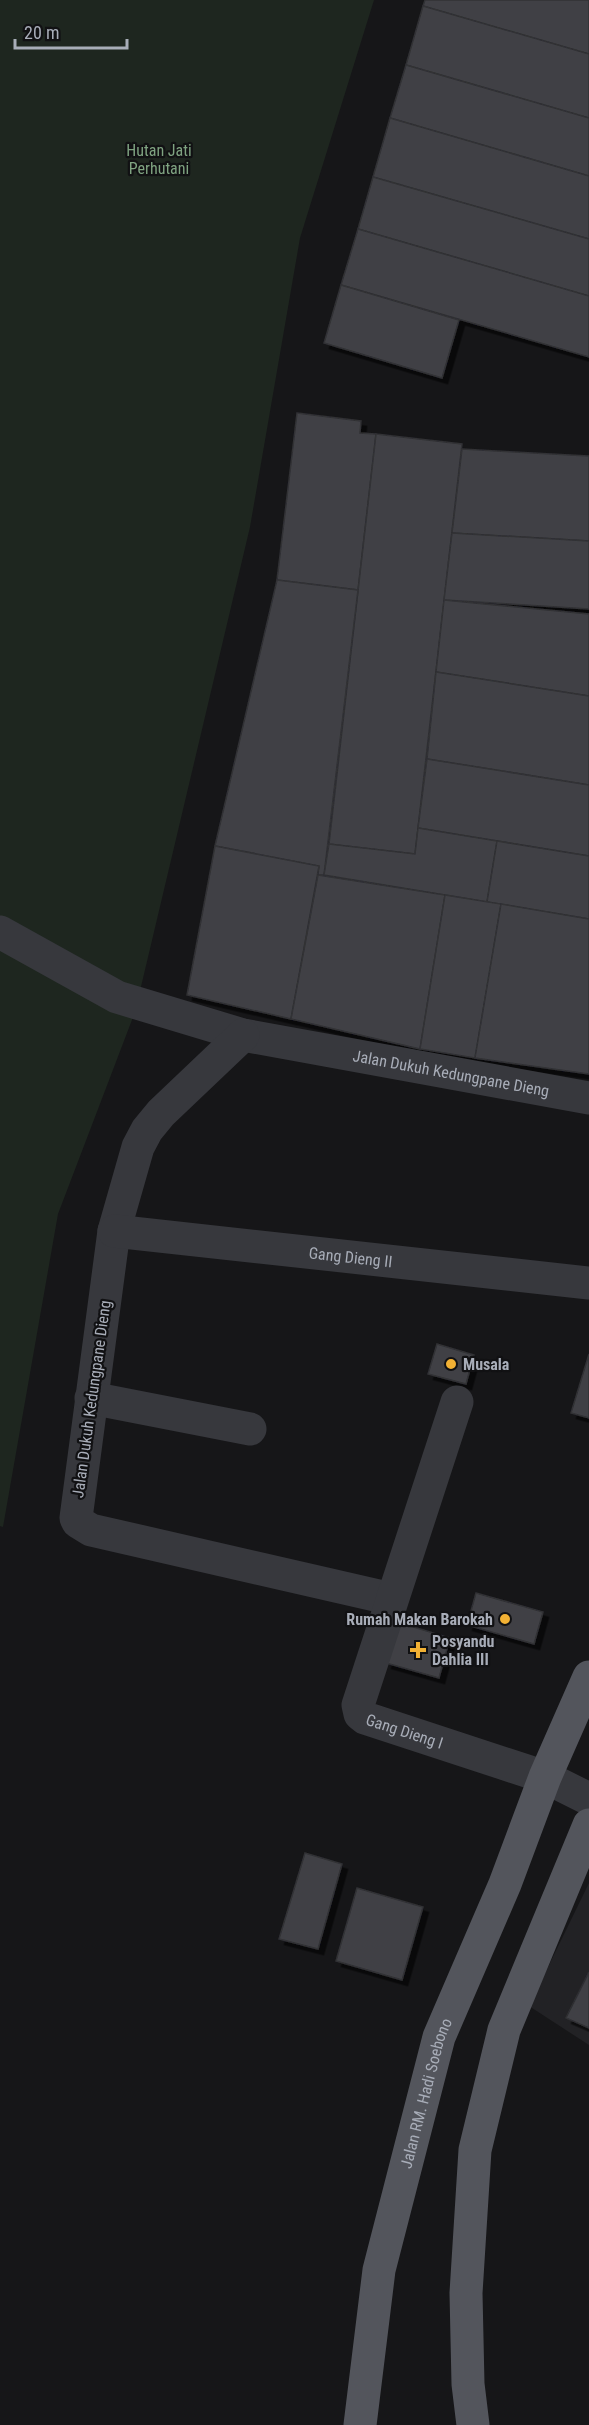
<svg xmlns="http://www.w3.org/2000/svg" width="589" height="2425" viewBox="0 0 589 2425" font-family="'Roboto Condensed',sans-serif">
<style>
.built{fill:#222225}
.green{fill:#1e261f}
.building{fill:#404145;stroke:#303034;stroke-width:1.5;filter:url(#shadow)}
.lines{fill:none;stroke-linecap:round;stroke-linejoin:round}
.minor{stroke:#37383d;stroke-width:33}
.primary{stroke:#53555c;stroke-width:33}
.poi-dot{fill:#f2b134;stroke:#111113;stroke-width:2}
.labels{text-anchor:middle;stroke-width:4.5;stroke-linejoin:round;paint-order:stroke}
.park-label{font-size:16px;fill:#7fa381;stroke:#111113}
.street-label{font-size:16px;fill:#a8adb8;stroke:#111113}
.poi-label{font-size:16px;font-weight:bold;fill:#a8adb8;stroke:#111113;text-anchor:start}
</style>
<defs>
<filter id="shadow"><feDropShadow dx="5.5" dy="5.5" stdDeviation="0" flood-color="#0009"/></filter>
</defs>
<rect width="100%" height="100%" fill="#161618"/>
<polygon class="built" points="589,1883 589,2045 529,2006"/>
<polygon class="green" points="0,0 374,0 300,238 250,527 135,1012 58,1214 3,1527 0,1526"/>
<g class="building">
<polygon points="425,0 589,0 589,54 423,6"/>
<polygon points="423,6 589,54 589,118 406,65"/>
<polygon points="406,65 589,118 589,176 390,118"/>
<polygon points="390,118 589,176 589,239 373,177"/>
<polygon points="373,177 589,239 589,296 358,229"/>
<polygon points="358,229 589,296 589,357 341,285"/>
<polygon points="341,285 459,320 442,378 324,343"/>
<polygon points="297,413 361,421 360,433 376,434 358,590 277,580"/>
<polygon points="376,434 462,444 415,854 329,844"/>
<polygon points="462,449 589,456 589,541 452,533"/>
<polygon points="452,533 589,541 589,609 444,600"/>
<polygon points="277,580 358,590 324,875 318,875 319,866 215,846"/>
<polygon points="444,600 589,614 589,696 436,672"/>
<polygon points="436,672 589,696 589,785 427,759"/>
<polygon points="427,759 589,785 589,856 418,828"/>
<polygon points="418,828 497,841 487,902 324,875 329,844 415,854"/>
<polygon points="497,841 589,856 589,919 487,902"/>
<polygon points="215,846 319,866 291,1019 187,995"/>
<polygon points="318,875 445,895 420,1049 291,1019"/>
<polygon points="445,895 501,904 475,1058 420,1049"/>
<polygon points="501,904 589,919 589,1074 475,1058"/>
<polygon points="437,1344 474,1355 466,1384 428,1374"/>
<polygon points="589,1354 589,1418 571,1413"/>
<polygon points="476,1593 543,1612 534,1644 467,1625"/>
<polygon points="397,1622 450,1638 439,1678 386,1663"/>
<polygon points="305,1853 342,1864 318,1949 279,1939"/>
<polygon points="357,1888 423,1907 402,1980 336,1961"/>
<polygon points="589,1972 589,2028 566,2018"/>
</g>
<g class="lines">
<g class="minor">
<path id="s1" d="M0 932 117 997 243 1035 589 1098"/>
<polyline points="243,1035 161,1113 147,1130 138,1147 114,1231 76,1518 78,1522 91,1530 392,1599"/>
<path id="s2" d="M114 1231 589 1283"/>
<polyline points="91,1398 250,1429"/>
<path id="s3" d="M457 1402 358 1705 360 1714 365 1718 545 1777 589 1799"/>
</g>
<g class="primary">
<path id="s4" d="M360 2425 379 2270 439 2037 505 1884 545 1777 589 1677"/>
<polyline points="473,2425 468,2384 466,2293 475,2150 504,2030 589,1825"/>
</g>
</g>
<g class="poi-dot">
<circle cx="451" cy="1364" r="6"/>
<circle cx="505" cy="1619" r="6"/>
<path d="M415 1641h6v6h6v6h-6v6h-6v-6h-6v-6h6z"/>
</g>
<g class="labels">
<g class="park-label">
<text x="159" y="156">Hutan Jati<tspan x="159" dy="18">Perhutani</tspan></text>
</g>
<g class="street-label">
<text dy="6" stroke="none"><textPath href="#s1" startOffset="477">Jalan Dukuh Kedungpane Dieng</textPath></text>
<text dy="6" stroke="none"><textPath href="#s2" startOffset="238">Gang Dieng II</textPath></text>
<text transform="translate(91 1399) rotate(-82)" y="6">Jalan Dukuh Kedungpane Dieng</text>
<text dy="6" stroke="none"><textPath href="#s3" startOffset="376">Gang Dieng I</textPath></text>
<text dy="6" stroke="none"><textPath href="#s4" startOffset="339">Jalan RM. Hadi Soebono</textPath></text>
</g>
<g class="poi-label">
<text x="463" y="1370">Musala</text>
<text x="493" y="1625" text-anchor="end">Rumah Makan Barokah</text>
<text x="432" y="1647">Posyandu<tspan x="432" dy="18">Dahlia III</tspan></text>
</g>
</g>
<path d="M15 39v9h112v-9" fill="none" stroke="#a8adb8" stroke-width="3"/>
<text x="24" y="39" font-size="18" fill="#a8adb8" stroke="#111113" stroke-width="4.5" paint-order="stroke">20 m</text>
</svg>
